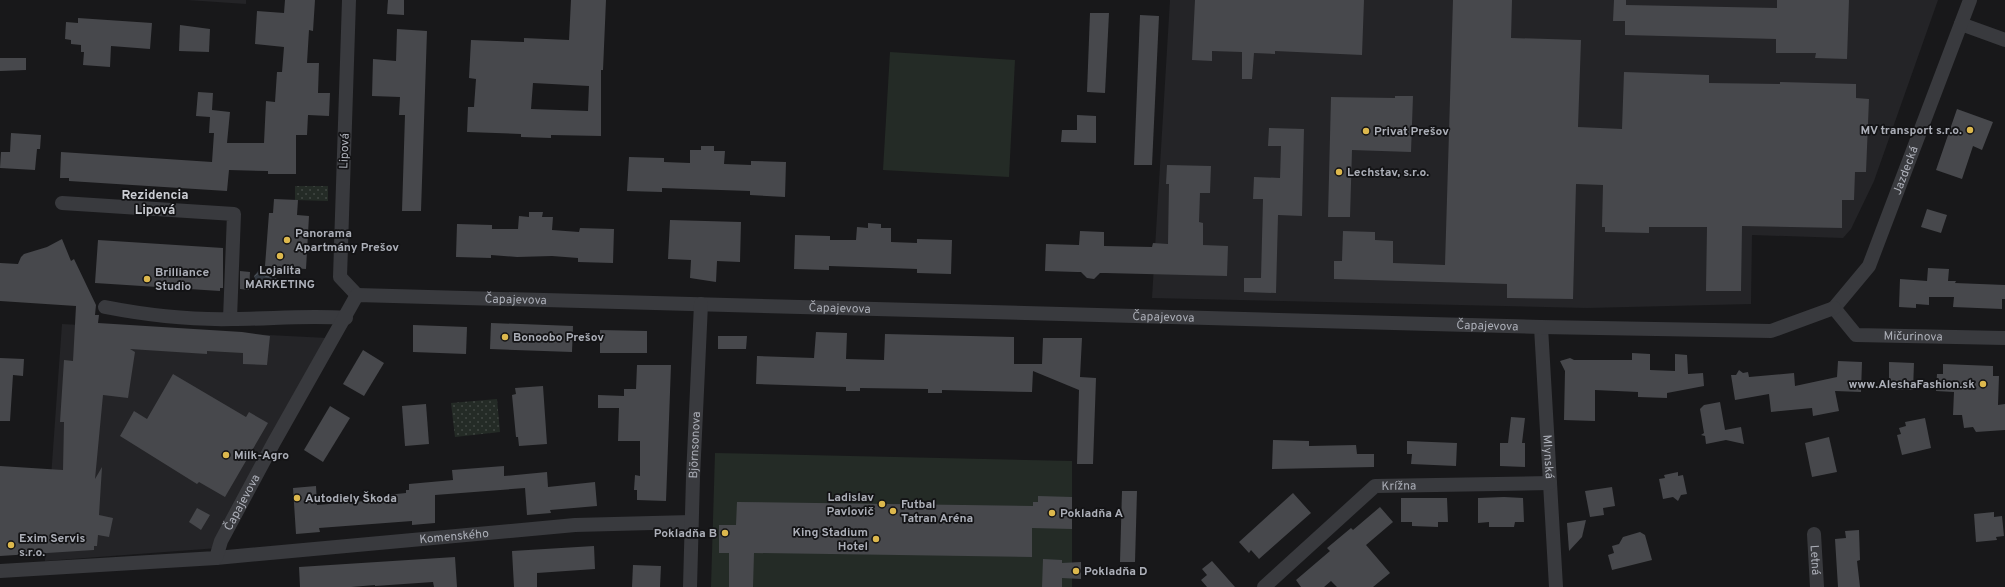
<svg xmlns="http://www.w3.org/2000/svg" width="2005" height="587" viewBox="0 0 2005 587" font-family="Overpass,sans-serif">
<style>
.built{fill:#242427}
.park{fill:url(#park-dots)}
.pitch{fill:#242b26}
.water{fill:url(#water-waves)}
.building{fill:#47484c;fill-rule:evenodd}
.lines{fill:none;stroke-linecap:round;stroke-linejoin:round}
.street{stroke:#393a3e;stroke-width:14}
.poi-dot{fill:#ddb84d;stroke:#131315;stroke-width:1.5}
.labels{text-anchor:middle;stroke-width:3.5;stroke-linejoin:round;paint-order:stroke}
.poi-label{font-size:12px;font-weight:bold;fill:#acafb8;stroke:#131315;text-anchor:start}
.street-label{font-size:12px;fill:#acafb8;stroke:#131315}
.neighbourhood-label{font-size:13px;font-weight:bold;fill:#ccced4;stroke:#131315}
</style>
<defs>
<pattern id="park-dots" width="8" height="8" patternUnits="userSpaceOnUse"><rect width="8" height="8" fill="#242b26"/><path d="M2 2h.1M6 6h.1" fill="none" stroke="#414743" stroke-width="1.8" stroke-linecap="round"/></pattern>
<pattern id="water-waves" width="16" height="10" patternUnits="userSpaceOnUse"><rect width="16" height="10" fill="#333941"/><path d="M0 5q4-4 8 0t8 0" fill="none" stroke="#4e535a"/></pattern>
</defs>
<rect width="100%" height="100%" fill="#18181a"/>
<g class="built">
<polygon points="187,0 246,0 246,4"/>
<polygon points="1170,0 1938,0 1874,181 1851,229 1843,238 1752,235 1751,304 1587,308 1152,298"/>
<polygon points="62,324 327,338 218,548 45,561"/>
</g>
<g class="park">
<polygon points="295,186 328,186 328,201 295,200"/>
<polygon points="497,399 500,432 455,437 451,403"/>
</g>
<g class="pitch">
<polygon points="890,52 1015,60 1009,177 883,170"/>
<polygon points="715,453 1072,461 1072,587 711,587"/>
</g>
<polygon class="water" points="259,270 270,277 276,278 278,280 275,287 264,288 257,285 254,276"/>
<g class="building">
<polygon points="285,0 315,0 313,31 309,30 307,63 319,63 318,93 330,93 329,116 308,115 307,135 296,135 296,174 268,174 268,171 229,170 227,191 69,181 69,178 60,178 61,152 212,162 214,133 209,133 210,117 196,116 198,92 213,93 212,110 230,112 227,143 264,143 266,101 275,102 277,72 282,72 284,47 255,44 257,11 284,13"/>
<polygon points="388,0 404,0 404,15 387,14"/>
<path d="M571 0H606L603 70H601V136L551 135V138L521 137V134L467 132 468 107H474L476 79 469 78 471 40 524 42V38L569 40ZM533 83 589 86 588 111 531 109Z"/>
<polygon points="1195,0 1364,0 1362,55 1275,51 1275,54 1254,53 1252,79 1242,79 1242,52 1212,51 1212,61 1192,60"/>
<polygon points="1453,0 1512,0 1511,38 1581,40 1578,127 1622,129 1624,72 1709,75 1709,83 1780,84 1780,82 1856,84 1856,98 1869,99 1866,172 1855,172 1854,200 1842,200 1842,228 1742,226 1741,291 1706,291 1707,227 1649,227 1649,233 1605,232 1605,227 1602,227 1603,185 1576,184 1573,299 1507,298 1507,284 1334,279 1334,261 1342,261 1343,231 1375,232 1375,240 1393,241 1393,263 1445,265"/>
<polygon points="1614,0 1626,0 1626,5 1777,8 1777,0 1849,0 1847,59 1815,58 1816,53 1776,53 1776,39 1625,35 1625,21 1613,21"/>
<polygon points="1090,13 1109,13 1105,93 1087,92"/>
<polygon points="1140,15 1159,16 1152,165 1134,165"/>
<polygon points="78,18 152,23 150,49 111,46 110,67 83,65 84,52 81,52 81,45 71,44 71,40 65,39 66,22 78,23"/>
<polygon points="180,25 210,29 209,52 179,51"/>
<polygon points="397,29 427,31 421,211 402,211 405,115 399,115 400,97 372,96 373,59 396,61"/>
<polygon points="0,58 26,58 26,70 0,71"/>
<polygon points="1395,96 1413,96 1411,152 1352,150 1350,217 1328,217 1331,97 1395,98"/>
<polygon points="1957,109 1993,122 1982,150 1973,146 1962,179 1936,170"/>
<polygon points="1077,115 1096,116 1096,143 1061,142 1062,130 1077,130"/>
<polygon points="1269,128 1304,129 1302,216 1278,215 1276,293 1244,292 1244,278 1261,278 1263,199 1253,199 1254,177 1280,178 1281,146 1268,146"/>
<polygon points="11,133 41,135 40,149 37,149 35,170 0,168 1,152 10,152"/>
<polygon points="701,146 714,146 714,151 725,151 724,164 751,165 751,161 786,162 785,197 750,195 750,191 662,188 662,192 627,191 629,157 664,158 664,162 690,163 690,150 701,150"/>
<polygon points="1167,165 1211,166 1210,193 1200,193 1199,222 1203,223 1203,245 1228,246 1227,276 1105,273 1100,273 1094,279 1087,278 1081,272 1077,272 1045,271 1046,244 1079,245 1080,231 1104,232 1104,246 1152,247 1153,243 1168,244 1169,184 1166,184"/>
<polygon points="274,199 298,200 297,215 309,216 306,269 265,266 269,213 273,213"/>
<polygon points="1927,209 1947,215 1941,233 1921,227"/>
<polygon points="529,212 543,212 542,217 553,217 552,230 579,232 580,228 614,229 613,263 578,262 578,258 552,256 517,257 491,255 491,258 456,257 457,224 492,225 492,229 518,229 519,216 529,217"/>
<polygon points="670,220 741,222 740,262 717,261 716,282 690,278 691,260 668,259"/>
<polygon points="868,223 881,224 881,228 891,228 891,242 917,243 917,239 952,240 951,274 917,273 917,269 890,268 829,266 829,270 794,269 795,235 830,236 830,240 856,240 857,227 868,228"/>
<polygon points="62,239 71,261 74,259 96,305 95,315 99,315 98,323 242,332 270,336 267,365 243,364 243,353 207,351 207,354 130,349 135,352 128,398 103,395 95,479 102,467 99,515 113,518 109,537 98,535 97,546 94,546 94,550 0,556 0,466 63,470 64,422 60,422 64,360 73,361 76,306 0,301 0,263 18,264 21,257 24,254 47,247"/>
<polygon points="98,240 223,248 223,288 220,288 220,291 95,283"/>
<polygon points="1928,268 1949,269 1948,281 1956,281 1955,283 2005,285 2005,299 2002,299 2002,309 1953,307 1954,297 1929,297 1929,305 1916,304 1916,308 1899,307 1900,279 1927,281"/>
<polygon points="240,271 250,272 249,290 240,289"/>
<polygon points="491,323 573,326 572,352 490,349"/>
<polygon points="413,325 467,327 466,354 413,352"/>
<polygon points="600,330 647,331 647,353 600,353"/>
<polygon points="816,332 847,333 846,359 884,360 885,334 1014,337 1014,364 1042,364 1043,338 1082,338 1080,377 1096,378 1093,464 1077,464 1079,390 1033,371 1032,392 942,390 942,393 928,393 928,389 860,388 860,391 846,391 846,387 756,384 757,356 814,358"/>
<polygon points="718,336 747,336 746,349 718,349"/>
<polygon points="363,350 384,363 364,396 343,384"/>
<polygon points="1632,353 1650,354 1650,370 1675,371 1675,354 1687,355 1688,374 1703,373 1704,386 1667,393 1667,398 1638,397 1638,392 1595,390 1595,421 1564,420 1565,371 1560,361 1570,358 1574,360 1632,360"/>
<polygon points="0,358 24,359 23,376 13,375 10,421 0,421"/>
<polygon points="1838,361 1862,362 1861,392 1835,391 1839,411 1813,416 1812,408 1771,412 1769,394 1735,400 1731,375 1736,375 1739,370 1743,373 1748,372 1749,377 1794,373 1795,386 1837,377"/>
<polygon points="1889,362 1914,363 1913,390 1889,389"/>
<polygon points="1943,364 1993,366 1993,376 1999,376 1998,405 2005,404 2005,430 1976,432 1973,427 1964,428 1962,415 1953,415 1954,392 1936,391 1937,374 1943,374"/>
<polygon points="637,365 671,365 666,501 637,500 637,490 634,490 635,475 640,476 640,441 618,441 619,408 598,408 598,395 624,396 624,389 636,389"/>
<polygon points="173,374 246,417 249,412 268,423 225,497 199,482 197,484 120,436 134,411 147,419"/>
<polygon points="543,386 547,444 519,446 518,437 516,437 512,395 516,394 515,388"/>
<polygon points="1720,402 1725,430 1741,427 1744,444 1726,440 1706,444 1705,436 1701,435 1704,433 1700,409 1704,405"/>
<polygon points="426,404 429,444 405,446 402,406"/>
<polygon points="330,406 350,418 323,462 304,450"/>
<polygon points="1511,417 1525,418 1522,443 1525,443 1525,467 1500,466 1500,443 1508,443"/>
<polygon points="1925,418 1931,448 1902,455 1897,435 1901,434 1899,428 1906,426 1905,422"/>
<polygon points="1829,437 1837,472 1812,477 1805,443"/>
<polygon points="1273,440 1309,441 1309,446 1356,445 1357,454 1374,454 1374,467 1272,469"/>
<polygon points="1407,441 1457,443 1456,466 1411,464 1412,454 1407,454"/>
<polygon points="504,466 504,476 547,472 548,487 595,482 597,506 550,510 551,513 527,515 525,488 435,495 435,523 412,525 412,521 319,528 320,532 296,534 293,488 316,486 317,505 377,500 377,496 406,493 406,490 409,490 409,484 453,480 452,470"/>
<polygon points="1678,472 1678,476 1683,475 1687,494 1681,495 1678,501 1673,497 1663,499 1659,479 1665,478 1664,475"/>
<polygon points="1612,487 1615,506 1603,508 1604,515 1590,517 1585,491"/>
<polygon points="1122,491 1137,491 1135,562 1120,562"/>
<polygon points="1293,493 1311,513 1259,559 1251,550 1249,553 1239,542"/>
<polygon points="1038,496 1072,497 1072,529 1032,528 1032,557 754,553 753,587 729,587 729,553 719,553 719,525 736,525 737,502 1033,506 1033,502 1038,502"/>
<polygon points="1504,497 1523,498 1524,522 1515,522 1514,527 1489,527 1489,522 1478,523 1478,498"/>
<polygon points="1401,498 1447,498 1448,522 1438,522 1438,527 1412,526 1412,522 1401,522"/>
<polygon points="1380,507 1393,522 1366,545 1390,573 1373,587 1337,587 1331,581 1324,587 1301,587 1296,580 1330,551 1327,548 1351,528 1353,530"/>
<polygon points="197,508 210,515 201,530 189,522"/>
<polygon points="1994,512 1994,517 2002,516 2004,536 1996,537 1997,540 1976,542 1974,514"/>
<polygon points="1586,520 1582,537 1569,551 1567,523"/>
<polygon points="1859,530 1860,560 1857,561 1860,587 1838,587 1835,539 1846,538 1845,531"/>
<polygon points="1640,532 1645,535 1652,560 1612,570 1608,555 1614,553 1612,546 1619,544 1623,537"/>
<polygon points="594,546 595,569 537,573 537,587 514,587 512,551"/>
<polygon points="455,557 457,587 434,587 433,582 375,586 375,585 351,587 300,587 299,567"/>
<polygon points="1043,559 1062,560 1062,563 1081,562 1081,579 1062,578 1062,587 1042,587"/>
<polygon points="1212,561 1235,587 1207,587 1201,580 1207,575 1202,569"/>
<polygon points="633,565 661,566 660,587 632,587"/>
</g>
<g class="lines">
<g class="street">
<polyline points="349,0 340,277 357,295"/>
<polyline points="1961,24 2005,40"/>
<polyline points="62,203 234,214 230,319"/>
<path d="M105 307C146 315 190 320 233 319 270 319 308 315 346 318"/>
<path id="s1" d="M1834 308 1869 266 1970 0"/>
<path id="s2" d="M1834 308 1856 335 2005 338"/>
<path id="s3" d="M1541 327 1556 587"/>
<path id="s4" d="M1814 534 1817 587"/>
<path id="s5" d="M216 558 575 525 691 522"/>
<path id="s6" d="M0 571 216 558 221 541 273 444 357 295 1541 327 1771 331 1834 308"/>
<path id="s7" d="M690 587 693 477 701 304"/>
<path id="s8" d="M1264 587 1375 486 1550 483"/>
</g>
</g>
<g class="poi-dot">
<circle cx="1970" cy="130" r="4"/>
<circle cx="1366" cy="131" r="4"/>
<circle cx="1339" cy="172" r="4"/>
<circle cx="287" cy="240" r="4"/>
<circle cx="280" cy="256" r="4"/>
<circle cx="147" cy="279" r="4"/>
<circle cx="505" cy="337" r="4"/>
<circle cx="1983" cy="384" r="4"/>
<circle cx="226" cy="455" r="4"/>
<circle cx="297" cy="498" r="4"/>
<circle cx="882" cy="504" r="4"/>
<circle cx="893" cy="511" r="4"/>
<circle cx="1052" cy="513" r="4"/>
<circle cx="725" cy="533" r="4"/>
<circle cx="876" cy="539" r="4"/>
<circle cx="11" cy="545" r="4"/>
<circle cx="1076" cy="571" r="4"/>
</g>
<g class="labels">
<g class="poi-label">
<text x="1962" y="134" text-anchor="end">MV transport s.r.o.</text>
<text x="1374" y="135">Privat Prešov</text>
<text x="1347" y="176">Lechstav, s.r.o.</text>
<text x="295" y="237">Panorama<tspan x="295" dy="14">Apartmány Prešov</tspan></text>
<text x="280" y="274" text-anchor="middle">Lojalita<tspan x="280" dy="14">MARKETING</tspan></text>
<text x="155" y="276">Brilliance<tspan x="155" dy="14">Studio</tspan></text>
<text x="513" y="341">Bonoobo Prešov</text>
<text x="1975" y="388" text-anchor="end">www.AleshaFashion.sk</text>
<text x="234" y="459">Milk-Agro</text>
<text x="874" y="501" text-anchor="end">Ladislav<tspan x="874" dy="14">Pavlovič</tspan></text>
<text x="305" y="502">Autodiely Škoda</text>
<text x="901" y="508">Futbal<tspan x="901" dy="14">Tatran Aréna</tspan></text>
<text x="1060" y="517">Pokladňa A</text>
<text x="868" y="536" text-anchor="end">King Stadium<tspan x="868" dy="14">Hotel</tspan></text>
<text x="717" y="537" text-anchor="end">Pokladňa B</text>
<text x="19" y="542">Exim Servis<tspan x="19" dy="14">s.r.o.</tspan></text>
<text x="1084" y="575">Pokladňa D</text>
</g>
<g class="street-label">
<text transform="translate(344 151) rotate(-88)" y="4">Lipová</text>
<text dy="4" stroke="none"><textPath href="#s1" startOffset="157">Jazdecká</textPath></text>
<text dy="4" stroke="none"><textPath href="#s6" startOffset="674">Čapajevova</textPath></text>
<text dy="4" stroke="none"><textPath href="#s6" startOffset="998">Čapajevova</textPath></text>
<text dy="4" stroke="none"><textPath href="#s6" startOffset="1322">Čapajevova</textPath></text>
<text dy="4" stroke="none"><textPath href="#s6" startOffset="1646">Čapajevova</textPath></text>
<text dy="4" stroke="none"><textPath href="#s2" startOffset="92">Mičurinova</textPath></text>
<text dy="4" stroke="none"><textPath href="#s7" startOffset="142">Björnsonova</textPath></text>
<text dy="4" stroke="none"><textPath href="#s3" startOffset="130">Mlynská</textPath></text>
<text dy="4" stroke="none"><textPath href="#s8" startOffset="174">Krížna</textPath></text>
<text dy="4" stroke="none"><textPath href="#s6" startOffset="278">Čapajevova</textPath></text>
<text dy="4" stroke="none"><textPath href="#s5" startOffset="239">Komenského</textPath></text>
<text dy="4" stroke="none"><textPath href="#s4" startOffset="26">Letná</textPath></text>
</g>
<g class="neighbourhood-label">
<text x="155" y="199">Rezidencia<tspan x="155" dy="15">Lipová</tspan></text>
</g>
</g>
</svg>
